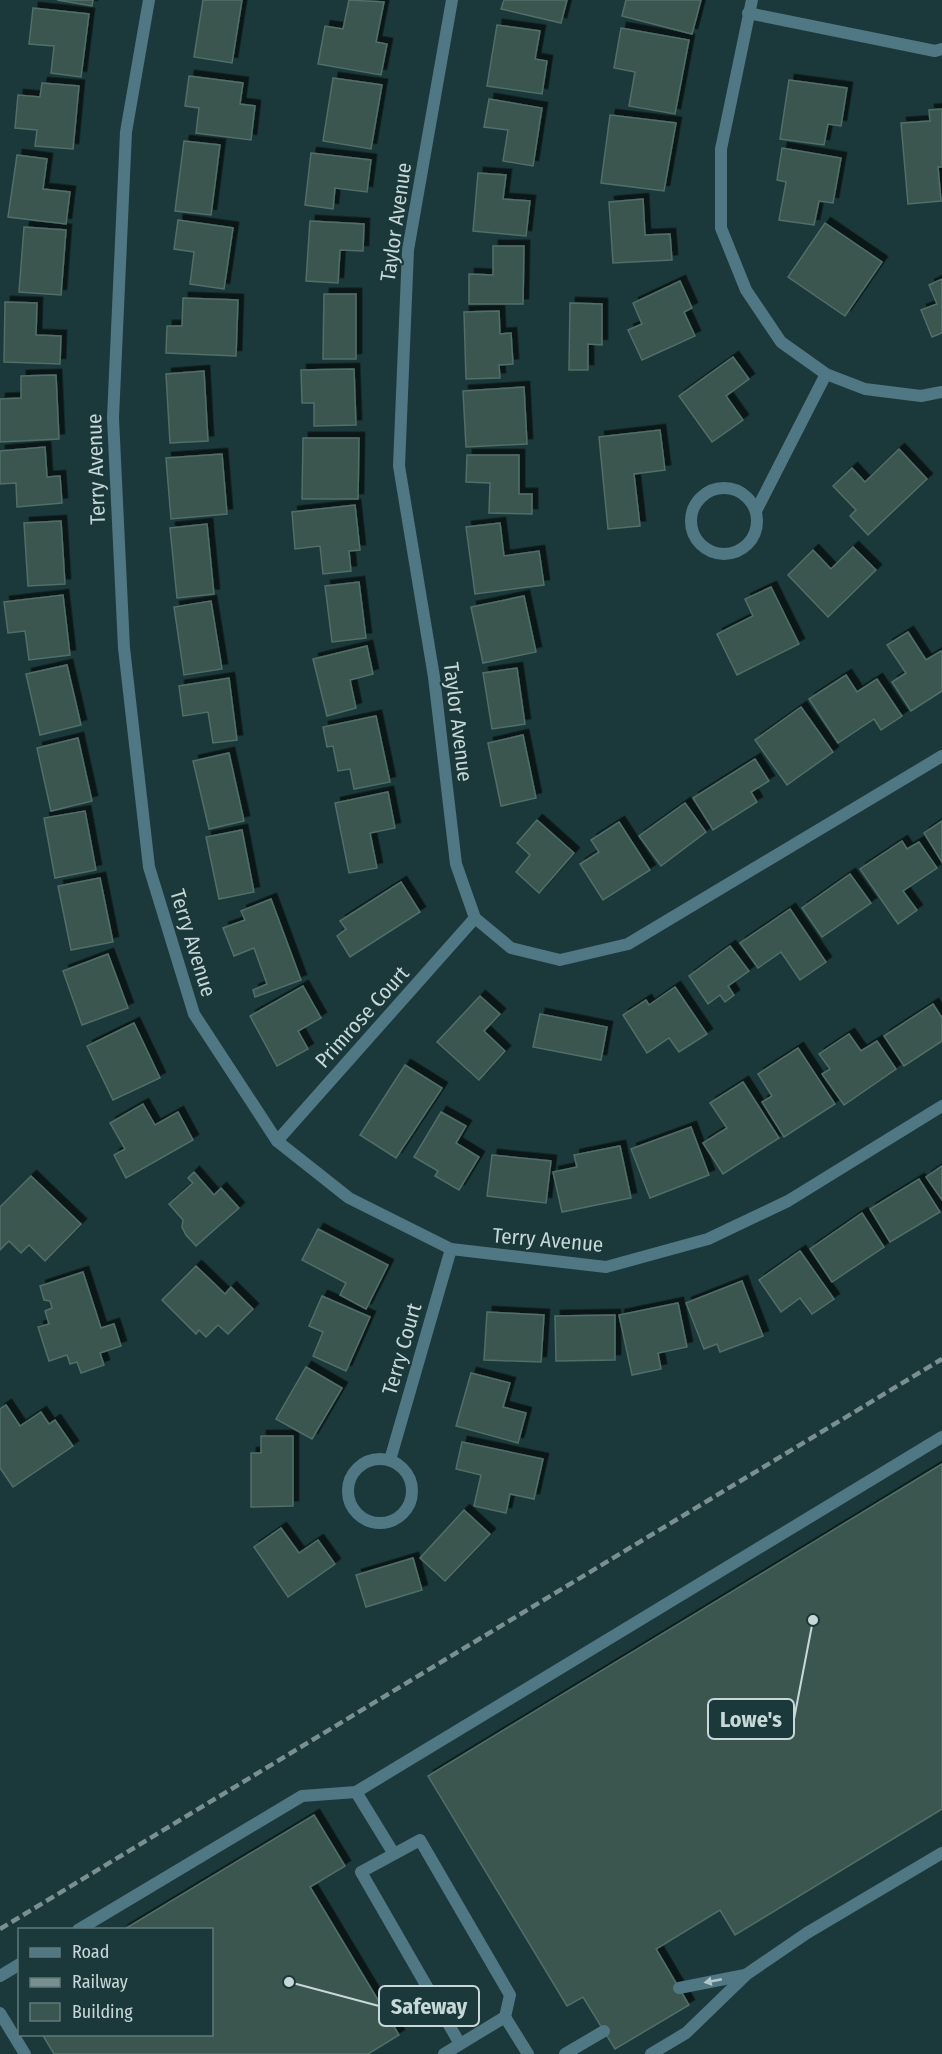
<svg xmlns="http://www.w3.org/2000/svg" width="942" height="2054" viewBox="0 0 942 2054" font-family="'Fira Sans Condensed',sans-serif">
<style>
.building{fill:#3a5650;stroke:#516e68;stroke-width:1.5;filter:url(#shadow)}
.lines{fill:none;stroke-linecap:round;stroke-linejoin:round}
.service{stroke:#507784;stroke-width:12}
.minor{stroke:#507784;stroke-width:12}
.rail{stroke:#798f90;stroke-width:4.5;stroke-dasharray:9 4.5;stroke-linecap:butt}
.oneway{fill:#b0c5c8}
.labels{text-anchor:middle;stroke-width:4.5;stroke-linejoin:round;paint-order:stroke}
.street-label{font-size:21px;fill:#c8d8d9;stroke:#1b393a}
.leader{fill:none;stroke:#c8d8d9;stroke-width:2}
.callout-dot{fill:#c8d8d9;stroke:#1b393a;stroke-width:2}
.callout{fill:#1b393a;stroke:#c8d8d9;stroke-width:2}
.callout-label{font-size:22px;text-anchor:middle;font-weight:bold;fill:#c8d8d9}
</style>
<defs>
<filter id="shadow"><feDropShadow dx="5.5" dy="-5.5" stdDeviation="0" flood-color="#0009"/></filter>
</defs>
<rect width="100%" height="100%" fill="#1b393a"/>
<g class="building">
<polygon points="57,0 93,0 92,6"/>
<polygon points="203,0 242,0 232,63 194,57"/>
<polygon points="349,0 384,2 376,42 387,44 381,75 318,64 325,26 343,29"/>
<polygon points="504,0 567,0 561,23 501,9"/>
<polygon points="626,0 701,0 692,34 622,16"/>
<polygon points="33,8 89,14 81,77 51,73 54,46 29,44"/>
<polygon points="497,25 540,31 535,59 547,61 542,94 487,86"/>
<polygon points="621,28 689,40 675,114 629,106 635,72 614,68"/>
<polygon points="189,76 243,83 240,104 255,106 251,140 196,133 199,108 185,106"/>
<polygon points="333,78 382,85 371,149 323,141"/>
<polygon points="789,80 847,88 841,126 828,124 824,145 780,139"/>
<polygon points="42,83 79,86 73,149 35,146 37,130 15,128 18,95 40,97"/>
<polygon points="489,99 542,108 533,166 503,161 508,130 484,127"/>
<polygon points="942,109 942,167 938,167 941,201 908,204 901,123 930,121 929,110"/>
<polygon points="610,115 676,123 664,191 601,183"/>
<polygon points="184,141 220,145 211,215 175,211"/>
<polygon points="782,148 841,158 833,203 819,201 814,225 779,220 786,182 777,180"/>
<polygon points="311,153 371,160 367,192 335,188 333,209 305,205"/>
<polygon points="17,155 47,159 43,189 70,192 66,224 8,217"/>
<polygon points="478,173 506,175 503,199 530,201 526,236 473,231"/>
<polygon points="643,199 645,235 670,234 672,260 613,263 609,202"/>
<polygon points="178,220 233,228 224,289 190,284 194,252 174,249"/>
<polygon points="310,221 364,224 363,251 340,250 338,283 306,281"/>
<polygon points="825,223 882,262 845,316 788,277"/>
<polygon points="24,227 66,230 61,295 19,292"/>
<polygon points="493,246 524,246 523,304 469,304 469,274 493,275"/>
<polygon points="942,279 942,333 932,337 921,310 937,304 929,285"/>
<polygon points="680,281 692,308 684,312 695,336 642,360 628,330 642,324 633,303"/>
<polygon points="324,294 356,294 356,359 323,359"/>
<polygon points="183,298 238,300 236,356 166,353 167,326 182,326"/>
<polygon points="5,302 37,303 36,335 61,336 60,364 4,362"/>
<polygon points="570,303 602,304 602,345 588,344 588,370 569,370"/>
<polygon points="499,311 500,334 511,333 513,364 499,365 500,378 466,379 464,312"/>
<polygon points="733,357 749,379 726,396 743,420 712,442 679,396"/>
<polygon points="354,369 356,425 314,426 314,403 302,403 301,370"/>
<polygon points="204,371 208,441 170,443 166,374"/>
<polygon points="56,375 59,439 0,442 0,399 21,398 21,376"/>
<polygon points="524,387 527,444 466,447 463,391"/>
<polygon points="660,430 665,470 634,474 640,526 608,529 599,437"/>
<polygon points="303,438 359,438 358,499 302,499"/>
<polygon points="45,447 47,477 60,476 62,503 17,507 16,483 0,484 0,451"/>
<polygon points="899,449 927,479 868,535 850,516 856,510 833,486 852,468 865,482"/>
<polygon points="222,454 227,514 171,519 166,458"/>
<polygon points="467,455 519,455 519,494 532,494 532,514 489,513 490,483 466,482"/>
<polygon points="355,505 360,550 349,551 351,571 323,574 320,546 295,549 292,512"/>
<polygon points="61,521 65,584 28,586 24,523"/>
<polygon points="500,523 504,556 539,551 544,585 475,594 466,527"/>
<polygon points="207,524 214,594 177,598 170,528"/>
<polygon points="853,547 876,570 828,617 788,575 813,550 831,569"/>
<polygon points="359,582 366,638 332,642 325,586"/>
<polygon points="771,587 799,644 737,675 717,634 753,616 745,599"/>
<polygon points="63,595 70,655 29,660 25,631 8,633 4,602"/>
<polygon points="524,596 536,652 483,663 471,607"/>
<polygon points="211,601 222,669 184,675 174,607"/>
<polygon points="908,632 926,660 941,651 942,653 942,691 911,711 892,682 906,673 887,645"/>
<polygon points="367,646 373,674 350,680 356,708 327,716 313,659"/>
<polygon points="67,665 81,725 40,735 26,674"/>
<polygon points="517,668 525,724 492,729 483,673"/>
<polygon points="846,675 857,692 877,679 902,716 881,730 874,719 838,743 809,699"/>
<polygon points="229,678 237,740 213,743 208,712 183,716 179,686"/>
<polygon points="801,707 833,752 787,785 755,740"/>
<polygon points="376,716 390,782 354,789 350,769 338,771 333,746 327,747 323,727"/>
<polygon points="523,735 536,798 501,806 488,743"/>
<polygon points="78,738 92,801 51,811 37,748"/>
<polygon points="229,753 244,821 209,829 193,761"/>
<polygon points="755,759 769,781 751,792 757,802 713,830 693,798"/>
<polygon points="388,792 395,828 370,833 377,868 349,873 335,803"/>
<polygon points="685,803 706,832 661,866 639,836"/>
<polygon points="85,811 96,870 55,878 44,818"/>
<polygon points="537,820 574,853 539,893 516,872 530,855 517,843"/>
<polygon points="942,821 942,862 924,833"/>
<polygon points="619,822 650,870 603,900 580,864 599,852 591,840"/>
<polygon points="242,830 254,892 219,899 206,837"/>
<polygon points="902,841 907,849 919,842 937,868 903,891 917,910 898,924 860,869"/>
<polygon points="850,874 871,903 822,937 802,908"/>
<polygon points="100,878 113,942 71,950 58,886"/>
<polygon points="401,882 420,912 350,957 337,936 346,929 340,921"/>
<polygon points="271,899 301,980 255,997 253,990 267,984 254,948 234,956 223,928 245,920 241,911"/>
<polygon points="790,909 826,962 800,980 781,952 758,968 740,943"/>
<polygon points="730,946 749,971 728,986 734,995 725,1002 720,995 708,1004 689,976"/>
<polygon points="108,954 128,1008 82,1025 63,971"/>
<polygon points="303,986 321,1018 298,1031 308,1049 277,1066 250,1016"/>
<polygon points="675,987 707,1034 679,1052 669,1038 647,1053 623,1015 646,1000 649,1005"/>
<polygon points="480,996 500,1014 484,1031 505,1051 479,1080 437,1042"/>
<polygon points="933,1004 942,1018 942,1041 904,1066 884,1036"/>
<polygon points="540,1014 607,1027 601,1060 533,1047"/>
<polygon points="134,1023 160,1078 113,1100 87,1046"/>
<polygon points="849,1034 861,1051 877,1041 896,1069 844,1105 822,1074 830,1069 819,1054"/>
<polygon points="798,1048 835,1104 784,1137 762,1102 772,1096 758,1074"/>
<polygon points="405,1065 442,1088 396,1158 360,1135"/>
<polygon points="743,1082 779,1138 723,1174 703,1143 727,1128 710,1103"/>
<polygon points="143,1104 155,1125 178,1112 193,1140 126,1178 114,1155 125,1149 110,1123"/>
<polygon points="441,1112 466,1126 456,1143 479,1157 459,1190 435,1176 438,1171 414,1157"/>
<polygon points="691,1127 709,1175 650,1198 631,1149"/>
<polygon points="620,1146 631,1198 562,1212 553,1172 577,1167 574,1155"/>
<polygon points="492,1155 551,1161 546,1203 487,1196"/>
<polygon points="942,1166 942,1200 926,1177"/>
<polygon points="194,1172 214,1195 221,1188 239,1208 196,1246 186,1235 182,1227 183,1220 169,1204 193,1183 188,1178"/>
<polygon points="31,1176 81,1224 45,1261 29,1245 21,1253 9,1241 0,1250 0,1207"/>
<polygon points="919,1179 940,1212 890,1242 870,1209"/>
<polygon points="862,1213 884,1247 832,1282 810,1249"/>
<polygon points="318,1229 388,1265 366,1309 340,1295 346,1283 302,1260"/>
<polygon points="800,1251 834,1299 812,1314 800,1298 781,1312 759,1280"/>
<polygon points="196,1266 225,1294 231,1287 253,1309 228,1334 218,1325 206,1337 199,1330 196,1334 162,1300"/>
<polygon points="83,1272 101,1328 114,1324 121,1346 100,1353 104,1365 81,1373 77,1362 70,1364 67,1355 49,1361 38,1327 49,1324 45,1311 52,1308 50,1301 44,1300 40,1286"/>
<polygon points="742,1281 763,1336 720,1352 717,1344 704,1349 686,1303"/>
<polygon points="322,1296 370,1317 346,1371 313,1356 323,1332 309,1326"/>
<polygon points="678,1303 687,1347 658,1353 661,1369 632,1375 619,1315"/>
<polygon points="487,1312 544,1315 541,1362 484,1360"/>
<polygon points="615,1315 615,1360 556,1361 555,1316"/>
<polygon points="306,1367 342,1388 312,1439 276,1419"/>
<polygon points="471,1373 510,1383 503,1407 526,1413 518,1443 456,1426"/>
<polygon points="6,1405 20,1426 41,1412 49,1424 55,1420 73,1446 13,1487 0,1468 0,1409"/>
<polygon points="261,1436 293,1436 293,1506 251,1507 251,1453 261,1453"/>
<polygon points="462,1442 543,1459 534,1499 510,1494 506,1513 474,1506 481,1475 456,1469"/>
<polygon points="942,1464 942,1809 735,1935 720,1910 656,1949 689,2005 615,2049 583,1997 567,2006 428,1776"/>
<polygon points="464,1510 490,1534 445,1581 420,1558"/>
<polygon points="281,1528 299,1553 318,1540 335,1564 288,1597 254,1547"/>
<polygon points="413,1558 422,1590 366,1607 356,1575"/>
<polygon points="314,1815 345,1866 310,1887 399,2035 368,2054 54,2054 42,2034 212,2034 212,1930 123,1930"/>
</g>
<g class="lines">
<g class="service">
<polyline points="356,1792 394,1854"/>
<polyline points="78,1930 302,1796 356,1792 942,1437"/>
<polyline points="0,1976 20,1964"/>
<polyline points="679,1988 745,1975"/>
<polyline points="0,2013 25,2054"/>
<polyline points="460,2044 361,1872 420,1840 510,1995 505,2017"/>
<polyline points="444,2054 505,2017 528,2054"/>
<polyline points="565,2054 604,2031"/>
<polyline points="651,2054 686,2033 747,1974 807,1933 942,1853"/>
</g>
<g class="minor">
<polyline points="149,0 126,132 113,418 124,648 149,867 194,1014 277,1141 349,1198 451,1249 606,1267 708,1239 788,1201 942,1106"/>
<polyline points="452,0 408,250 399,466 434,677 456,864 475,918 511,948 560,960 628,944 942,756"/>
<polyline points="752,0 721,149 721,228 746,290 781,342 826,374 865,389 921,396 942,392"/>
<polyline points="748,13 935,51 942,49"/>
<circle cx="724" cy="521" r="33"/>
<polyline points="756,511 826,374"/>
<polyline points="277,1141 475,918"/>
<circle cx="380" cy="1491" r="32"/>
<polyline points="390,1460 451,1249"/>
</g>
<polyline class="rail" points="0,1929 942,1359"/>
</g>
<defs><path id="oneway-solid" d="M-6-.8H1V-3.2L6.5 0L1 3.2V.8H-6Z" transform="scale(1.5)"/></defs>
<use class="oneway" href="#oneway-solid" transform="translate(713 1981) rotate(169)"/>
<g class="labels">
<g class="street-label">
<text transform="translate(396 222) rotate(-82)" y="7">Taylor Avenue</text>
<text transform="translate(96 469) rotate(-92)" y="7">Terry Avenue</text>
<text transform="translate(458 722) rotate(83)" y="7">Taylor Avenue</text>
<text transform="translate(193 943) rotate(73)" y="7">Terry Avenue</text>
<text transform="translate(362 1017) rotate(-48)" y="7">Primrose Court</text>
<text transform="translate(548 1240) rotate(5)" y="7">Terry Avenue</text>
<text transform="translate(402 1349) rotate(-74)" y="7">Terry Court</text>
</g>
</g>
<path class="leader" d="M813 1620L794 1719M289 1982L379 2006"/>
<g class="callout-dot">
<circle cx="813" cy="1620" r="6"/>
<circle cx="289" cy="1982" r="6"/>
</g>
<g class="callout">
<rect x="708" y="1699" width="86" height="40" rx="6"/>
<rect x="379" y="1986" width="100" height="40" rx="6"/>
</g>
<g class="callout-label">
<text x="751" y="1727">Lowe's</text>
<text x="429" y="2014">Safeway</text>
</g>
<rect x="18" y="1928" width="195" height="108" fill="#1b393a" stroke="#60797a" stroke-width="1.5"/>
<rect x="30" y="1948" width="30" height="9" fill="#507784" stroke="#60797a" stroke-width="1.5"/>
<text x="72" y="1958" font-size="18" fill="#c8d8d9">Road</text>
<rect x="30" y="1978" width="30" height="9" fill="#798f90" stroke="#60797a" stroke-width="1.5"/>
<text x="72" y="1988" font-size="18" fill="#c8d8d9">Railway</text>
<rect x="30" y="2003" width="30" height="18" fill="#3a5650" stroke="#60797a" stroke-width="1.5"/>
<text x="72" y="2018" font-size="18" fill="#c8d8d9">Building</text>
</svg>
